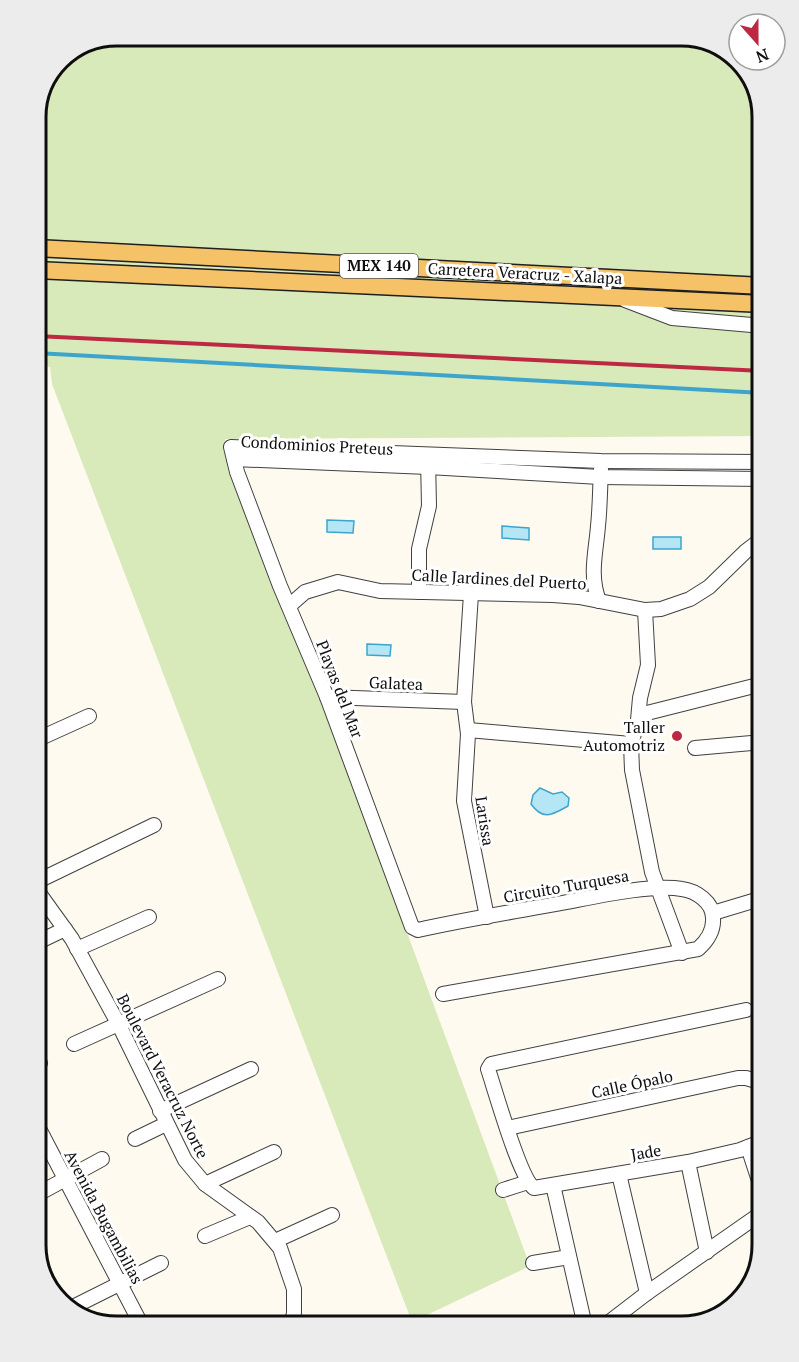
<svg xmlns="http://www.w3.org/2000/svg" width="799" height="1362" viewBox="0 0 799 1362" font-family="'PT Serif',serif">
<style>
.green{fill:#d8e9ba}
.water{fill:#b5e6f5;stroke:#3da5cb;stroke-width:1.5}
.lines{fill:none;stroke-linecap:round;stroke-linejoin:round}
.stream{stroke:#3da5cb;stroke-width:4}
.minor-casing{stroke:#414141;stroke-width:16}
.major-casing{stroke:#1f1f1f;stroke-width:19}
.minor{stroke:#fff;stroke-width:14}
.major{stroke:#f6c268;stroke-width:16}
.rail{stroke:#bd2842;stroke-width:4}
.poi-dot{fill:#bd2842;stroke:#fff;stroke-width:2}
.labels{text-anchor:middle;stroke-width:6;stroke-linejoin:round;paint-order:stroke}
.shield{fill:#fff;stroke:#565656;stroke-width:1.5}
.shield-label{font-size:15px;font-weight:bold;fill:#0e0e0e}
.street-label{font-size:16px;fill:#0e0e0e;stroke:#fff}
.poi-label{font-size:16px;fill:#0e0e0e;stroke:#fff;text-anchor:end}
.rim{fill:none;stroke:#0e0e0e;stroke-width:3}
</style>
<rect width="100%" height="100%" fill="#fffaf0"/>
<polygon class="green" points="117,36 688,36 727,50 755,82 763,117 763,436 225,439 530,1266 412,1322 52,384 50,367 36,366 36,112 60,60"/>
<g class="water">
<polygon points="327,520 354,521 353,533 327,532"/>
<polygon points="502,526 529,528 529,540 502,538"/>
<rect x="653" y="537" width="28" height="12"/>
<polygon points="367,644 391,645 390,656 367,655"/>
<path d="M540 788 553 794 562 792 569 798 568 806C552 815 543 821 531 804L533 795Z"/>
</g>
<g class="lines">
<polyline class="stream" points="36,353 763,393"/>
<g class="minor-casing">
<g id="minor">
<polyline points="625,300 672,318 763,326"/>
<polyline points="234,459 428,467 600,477 763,479"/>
<polyline points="419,592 419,549 429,506 428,459"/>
<polyline points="471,594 464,702 468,734 464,801 487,917"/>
<path d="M599 601C589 575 596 552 598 526 600 507 600 488 601 469"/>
<polyline points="289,606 305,592 338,582 380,591 553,595 579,597 645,610 661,609 690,599 709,587 746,551 763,538"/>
<polyline points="645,610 648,665 640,698 638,720 631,744 632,770 652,872 682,953"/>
<polyline points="327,697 464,702"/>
<polyline points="639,715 758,685"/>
<polyline points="468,730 631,744"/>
<polyline points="36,740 89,716"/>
<polyline points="695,748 763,742"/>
<polyline points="763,866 759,832 763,814"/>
<polyline points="36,882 154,825"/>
<polyline points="36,889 72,939 119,1025 185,1160 205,1184 258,1222 280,1248 294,1289 294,1313 291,1326"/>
<polyline points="713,913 763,898"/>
<polyline points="36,943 65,929"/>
<polyline points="77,949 149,917"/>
<path d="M443 994 698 949C707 941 714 931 713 918 713 902 696 891 682 889 652 884 598 896 567 902 518 911 467 919 418 930L412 927 327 697 280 586 237 472 231 447 601 461 763 462"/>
<path d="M746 1010 491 1064 488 1069C495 1090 520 1179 534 1188L688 1162 740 1150 763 1141"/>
<polyline points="74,1044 218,979"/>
<polyline points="36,1065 40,1063"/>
<polyline points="160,1111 251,1069"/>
<polyline points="36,1123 142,1326"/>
<polyline points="508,1128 738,1078 746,1078 763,1083"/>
<polyline points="135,1139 166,1124"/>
<polyline points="748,1147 763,1193"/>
<polyline points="688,1162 707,1252"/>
<polyline points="619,1174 647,1293"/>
<polyline points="205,1184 274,1152"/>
<polyline points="553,1185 585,1326"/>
<polyline points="503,1190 528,1182"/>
<polyline points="36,1195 102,1159"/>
<polyline points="205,1236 250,1217"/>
<polyline points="275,1241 332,1215"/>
<polyline points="533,1263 569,1257"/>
<polyline points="69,1309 161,1263"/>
<polyline points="604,1326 647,1293 763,1212"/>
</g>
</g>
<g class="major-casing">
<g id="major">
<polyline points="36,248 763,286"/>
<polyline points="36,270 763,304"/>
</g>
</g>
<use href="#minor" class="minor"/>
<use href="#major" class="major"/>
<polyline class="rail" points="36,336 763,371"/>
</g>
<circle class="poi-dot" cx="677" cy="736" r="6"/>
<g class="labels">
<rect class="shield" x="340" y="254" width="78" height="24" rx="4.5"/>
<g class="shield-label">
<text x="379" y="271">MEX 140</text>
</g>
<g class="street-label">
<text transform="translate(525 273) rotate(3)" y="6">Carretera Veracruz - Xalapa</text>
<text transform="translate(317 445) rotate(3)" y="6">Condominios Preteus</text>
<text transform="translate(499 579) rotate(3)" y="6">Calle Jardines del Puerto</text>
<text transform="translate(396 683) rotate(2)" y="6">Galatea</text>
<text transform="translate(340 689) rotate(69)" y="6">Playas del Mar</text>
<text transform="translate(485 821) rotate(81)" y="6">Larissa</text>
<text transform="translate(566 886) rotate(-10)" y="6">Circuito Turquesa</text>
<text transform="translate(163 1076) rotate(63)" y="6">Boulevard Veracruz Norte</text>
<text transform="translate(632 1084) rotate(-12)" y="6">Calle Ópalo</text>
<text transform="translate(646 1152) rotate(-10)" y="6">Jade</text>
<text transform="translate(104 1217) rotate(62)" y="6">Avenida Bugambilias</text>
</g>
<g class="poi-label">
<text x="665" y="733">Taller<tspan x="665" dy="18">Automotriz</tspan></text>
</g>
</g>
<path d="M0 0H799V1362H0ZM117 46H681A71 71 0 0 1 752 117V1245A71 71 0 0 1 681 1316H117A71 71 0 0 1 46 1245V117A71 71 0 0 1 117 46Z" fill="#ececec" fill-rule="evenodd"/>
<path class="rim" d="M117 46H681A71 71 0 0 1 752 117V1245A71 71 0 0 1 681 1316H117A71 71 0 0 1 46 1245V117A71 71 0 0 1 117 46Z"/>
<g transform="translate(757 42) rotate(159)"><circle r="28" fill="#ffffff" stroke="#9f9f9f" stroke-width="1.5"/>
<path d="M0-4.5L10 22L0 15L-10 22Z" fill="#bd2842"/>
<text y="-9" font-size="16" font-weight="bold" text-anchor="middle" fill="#0e0e0e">N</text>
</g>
</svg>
